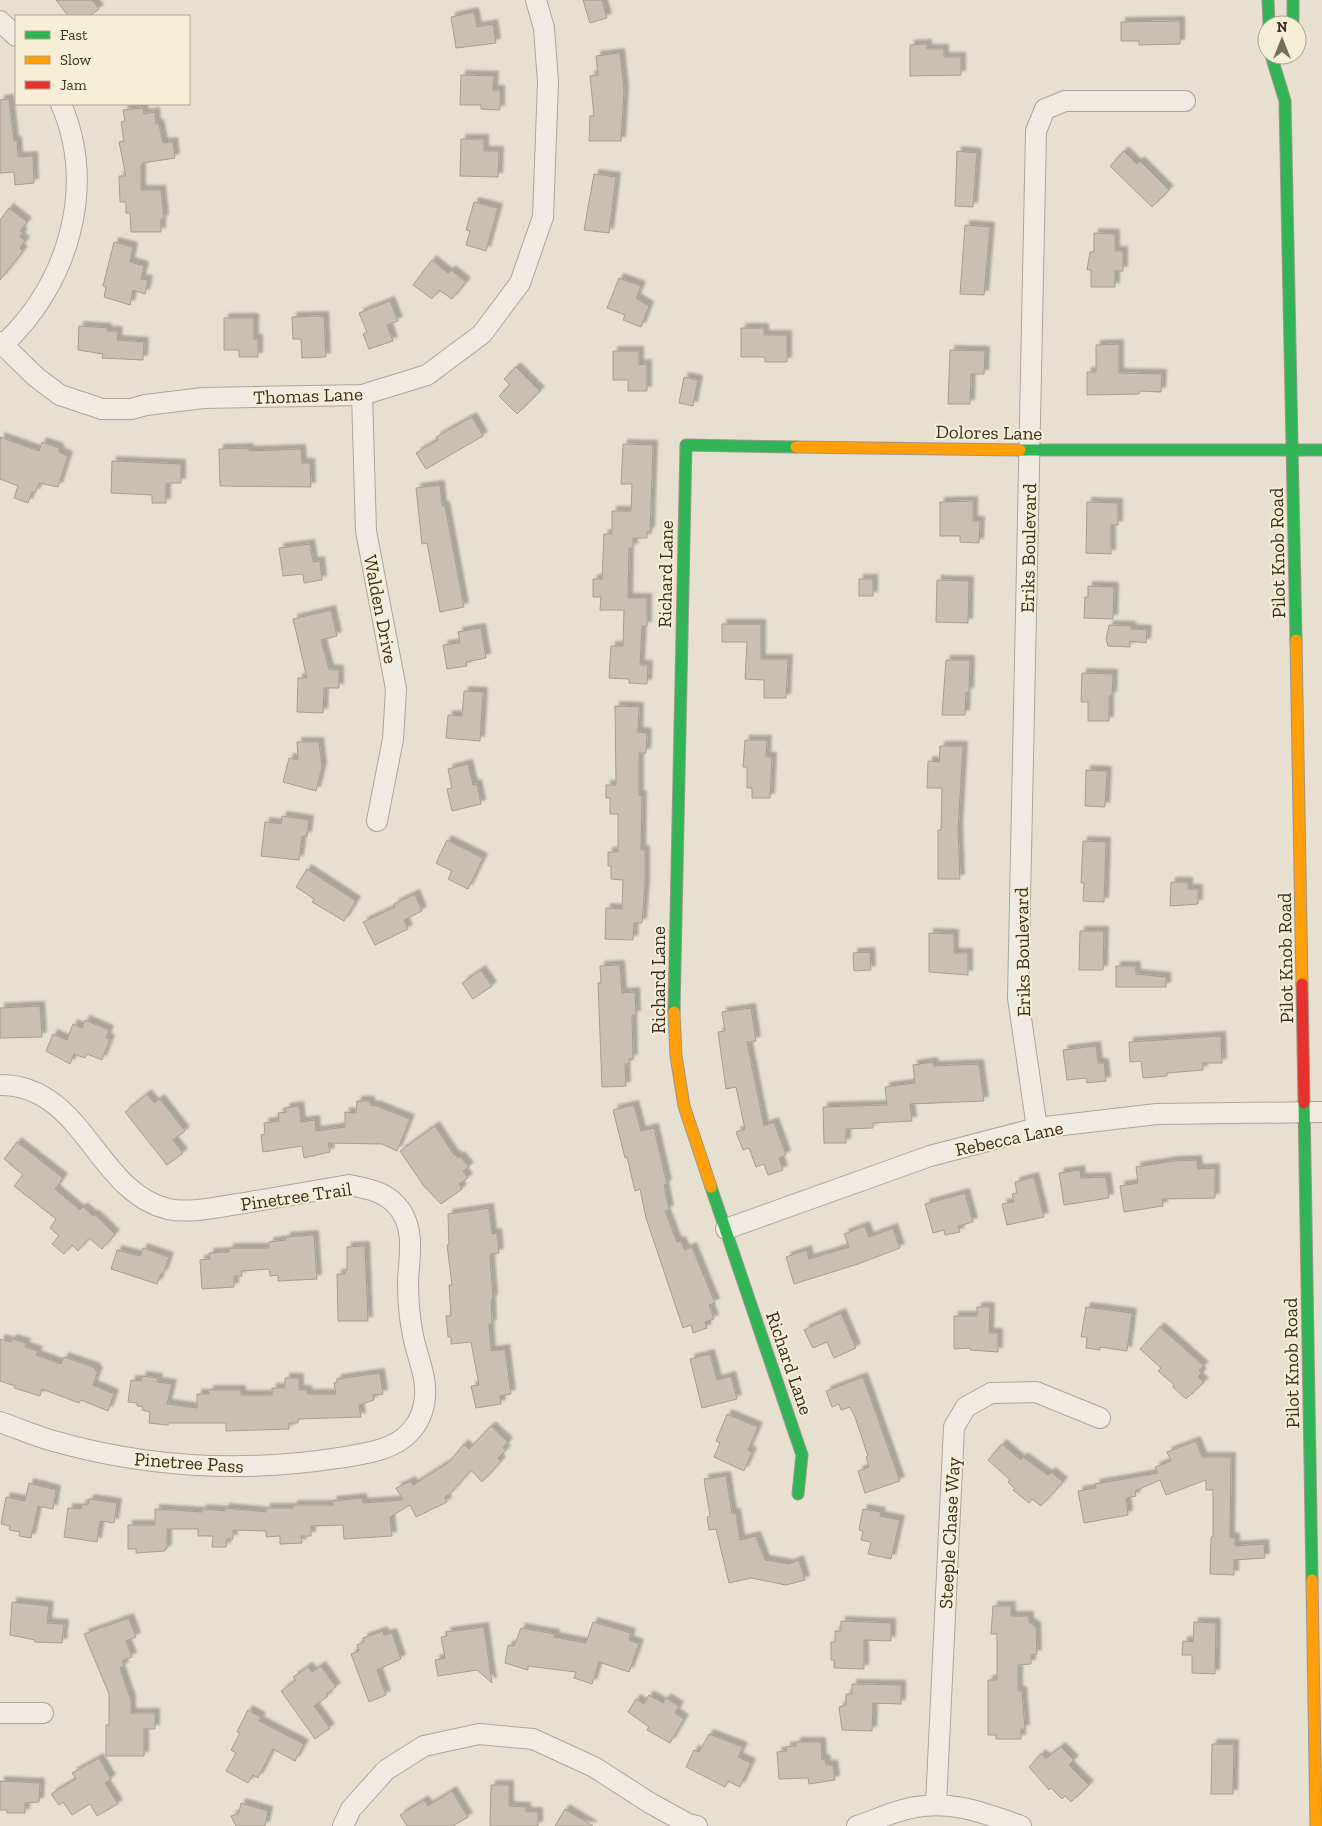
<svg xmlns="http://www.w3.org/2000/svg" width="1322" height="1826" viewBox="0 0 1322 1826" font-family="'Zilla Slab',serif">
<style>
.building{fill:#cbbfb2;stroke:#a89c90;filter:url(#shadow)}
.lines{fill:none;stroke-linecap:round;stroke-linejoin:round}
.street-casing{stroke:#ada599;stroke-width:22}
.fast-casing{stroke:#9c958a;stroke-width:13}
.slow-casing{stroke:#9c958a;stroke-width:13}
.jam-casing{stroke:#9c958a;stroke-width:13}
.street{stroke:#efebe3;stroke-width:20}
.fast{stroke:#30b455;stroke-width:11}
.slow{stroke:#ff9f0a;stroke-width:11}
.jam{stroke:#e5322d;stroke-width:11}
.labels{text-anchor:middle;stroke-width:4;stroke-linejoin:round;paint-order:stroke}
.street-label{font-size:19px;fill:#3d2e20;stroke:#f7eed8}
</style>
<defs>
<filter id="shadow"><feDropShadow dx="4.5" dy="-4.5" stdDeviation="1" flood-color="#0004"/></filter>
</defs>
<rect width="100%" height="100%" fill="#e7e0d1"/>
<g class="building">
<polygon points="56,0 92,0 99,9 89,16 68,16"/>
<polygon points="583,0 602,0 607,18 590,23"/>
<polygon points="474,12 477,27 493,24 496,43 456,48 451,17"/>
<polygon points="1180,21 1180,44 1139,45 1139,41 1121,41 1121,22"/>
<polygon points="927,44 927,49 944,49 944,57 961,57 961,75 910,76 910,45"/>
<polygon points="620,53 624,90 621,141 589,141 590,116 594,116 590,76 598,75 596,56"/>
<polygon points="461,75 494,76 493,90 500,90 500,110 481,109 481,105 460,105"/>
<polygon points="9,99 14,141 17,141 18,157 33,156 34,183 15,185 14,172 0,173 0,100"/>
<polygon points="143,108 144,114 155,112 156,124 159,124 163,143 173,142 175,158 143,163 141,166 141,190 161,190 164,219 161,219 161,232 131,232 130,213 126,213 126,202 120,202 119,176 126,176 119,142 124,141 121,122 125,121 123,110"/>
<polygon points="461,139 484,139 484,151 499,151 498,177 460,176"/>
<polygon points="957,151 977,153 973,207 955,206"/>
<polygon points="1124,151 1137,164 1140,161 1169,190 1152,207 1110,166"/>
<polygon points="594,174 616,177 609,233 584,230"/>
<polygon points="474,202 498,208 486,251 466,245 470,231 466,230"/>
<polygon points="9,208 27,222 20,231 23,233 20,237 25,241 20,248 23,251 0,280 0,220"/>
<polygon points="965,225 990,227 984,295 960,294"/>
<polygon points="1094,233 1115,234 1115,251 1123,251 1123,271 1115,271 1115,287 1091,287 1091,270 1087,270 1090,252 1094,252"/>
<polygon points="114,242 133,247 130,262 144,266 141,279 148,280 145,294 133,290 130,305 104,297 106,287 103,286"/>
<polygon points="432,260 448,273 451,270 466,282 452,299 439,290 432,299 413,285"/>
<polygon points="619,278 641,286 636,298 649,306 641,327 623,320 625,315 607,308"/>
<polygon points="390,301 398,321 387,325 393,341 369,349 363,334 367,332 359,313"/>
<polygon points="324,316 326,357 302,358 301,339 293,339 292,317"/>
<polygon points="224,318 254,318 254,339 258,339 258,357 239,357 239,350 224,350"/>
<polygon points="79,326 107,328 107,331 118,331 117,340 144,342 143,360 102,358 103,354 78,350"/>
<polygon points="741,328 764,328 764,335 787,335 787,362 765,362 765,357 741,357"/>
<polygon points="1119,344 1119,373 1162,374 1161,392 1140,391 1139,394 1087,395 1087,372 1096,372 1096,345"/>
<polygon points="950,350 985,351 984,374 971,374 970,404 948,404"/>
<polygon points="613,351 639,351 639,365 647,364 647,391 628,391 628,380 613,380"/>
<polygon points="516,367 540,391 517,414 499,396 510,385 504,379"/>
<polygon points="684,377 698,380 693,406 679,403"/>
<polygon points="472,417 483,436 426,469 416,453 438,440 436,437"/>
<polygon points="0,437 39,451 42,442 59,448 59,452 68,456 58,487 39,483 35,493 32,492 28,503 14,498 18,486 0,479"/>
<polygon points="623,444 653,445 650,532 647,532 647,538 633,538 633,548 629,548 628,598 647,598 647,626 642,626 640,665 648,665 647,684 629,683 629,679 609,678 611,646 623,646 624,610 600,610 601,597 593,597 593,579 602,579 604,534 612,534 612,511 631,511 632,484 621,484"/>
<polygon points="249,448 249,451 301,449 302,463 310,463 311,487 220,486 219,449"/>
<polygon points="112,461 181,464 181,483 166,483 166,503 152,503 152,495 111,493"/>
<polygon points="440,485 442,506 445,506 464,607 440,612 427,543 422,544 416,488"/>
<polygon points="973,501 973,521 980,521 979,543 960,542 960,536 940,536 940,502"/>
<polygon points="1087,502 1118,503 1118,525 1111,525 1111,554 1086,553"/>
<polygon points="310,544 313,562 320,561 322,580 304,583 303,574 283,576 279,548"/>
<rect x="859" y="579" width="14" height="17"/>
<polygon points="937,580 969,581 968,623 936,622"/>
<polygon points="1088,586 1114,587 1113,619 1084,618 1085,597 1088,597"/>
<polygon points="331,610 337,636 321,640 329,669 339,670 339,688 324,688 323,713 297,712 298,678 307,678 293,619"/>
<polygon points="722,624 761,624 761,659 788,659 786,698 764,698 764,680 745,679 747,642 722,642"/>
<polygon points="1109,625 1131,626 1131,629 1147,630 1146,643 1130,641 1130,647 1108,646 1106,639"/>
<polygon points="481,628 486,658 466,662 467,666 447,669 443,645 460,643 458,632"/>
<polygon points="946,660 970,660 969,692 966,692 965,715 942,715"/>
<polygon points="1082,673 1113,674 1112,696 1109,696 1109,721 1088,721 1088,702 1081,702"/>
<polygon points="464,691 483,692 480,741 446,738 448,715 462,716"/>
<polygon points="615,706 639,707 638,732 647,733 646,753 639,753 639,795 642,796 641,850 645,850 645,884 642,923 634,923 633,940 605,939 606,908 622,909 623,880 611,879 611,866 608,866 608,852 618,852 618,814 610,814 610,798 606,798 606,785 616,785"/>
<polygon points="745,740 767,740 766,757 772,757 770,798 752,798 752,788 747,788 747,767 743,767"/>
<polygon points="297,742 319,742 322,767 316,791 283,782 289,758 298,760"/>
<polygon points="940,746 963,746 958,830 960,879 938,879 938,830 941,830 942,788 927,788 928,761 939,762"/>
<polygon points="468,764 473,785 477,784 481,804 452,811 447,789 452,788 448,769"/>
<polygon points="1086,770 1107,771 1105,807 1085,806"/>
<polygon points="282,816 309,820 307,836 302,836 299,860 261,856 265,822 281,824"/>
<polygon points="447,840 483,858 468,889 448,879 452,871 436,863"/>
<polygon points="1083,841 1106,842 1104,902 1083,901 1084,883 1081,883"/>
<polygon points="307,869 356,901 344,921 312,902 314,899 296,887"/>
<polygon points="1171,882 1188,882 1188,889 1198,889 1198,904 1170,906"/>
<polygon points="415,894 422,911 404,920 408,929 375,945 363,922 395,907 394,904"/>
<polygon points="1080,931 1104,931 1103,970 1079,970"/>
<polygon points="929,933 954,934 954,953 968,953 968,975 929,972"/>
<polygon points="870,952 871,970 854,971 853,953"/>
<polygon points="620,965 622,993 635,992 636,1015 632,1015 633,1059 629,1059 629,1064 625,1064 626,1086 602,1087 598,983 601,983 600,966"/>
<polygon points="1116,966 1136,966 1136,974 1166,977 1166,987 1116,987"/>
<polygon points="481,970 492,986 473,999 462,983"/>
<polygon points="40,1006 42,1037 0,1038 0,1008"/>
<polygon points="751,1008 756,1041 747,1042 764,1126 774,1122 786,1155 779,1158 783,1170 768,1175 764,1164 756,1167 749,1148 743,1150 736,1132 745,1129 736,1087 726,1089 718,1032 725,1031 722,1012"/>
<polygon points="85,1020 109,1030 106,1038 110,1039 102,1060 87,1054 85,1058 74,1054 70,1064 46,1051 53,1034 67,1040 73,1024 82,1028"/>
<polygon points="1221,1036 1222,1063 1203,1063 1203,1070 1167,1073 1167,1076 1143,1078 1141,1061 1130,1062 1129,1042"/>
<polygon points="1096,1046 1098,1063 1104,1063 1106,1081 1087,1083 1086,1078 1067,1080 1063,1050"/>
<polygon points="933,1062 934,1066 979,1064 984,1101 910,1104 912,1121 873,1123 873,1128 846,1129 846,1143 824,1143 823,1107 887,1105 885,1087 915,1083 913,1065"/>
<polygon points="147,1094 154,1103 160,1099 185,1131 173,1140 183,1153 167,1165 125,1112"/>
<polygon points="357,1101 370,1101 370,1105 377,1106 410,1119 397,1151 382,1144 328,1143 330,1152 304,1158 302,1146 263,1152 261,1135 265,1134 264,1123 279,1121 278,1113 286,1112 285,1108 299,1106 301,1122 315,1120 316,1131 345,1127 345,1112 356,1113"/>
<polygon points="634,1105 641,1131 654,1128 667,1184 664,1185 669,1210 665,1211 677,1242 681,1241 685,1250 692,1247 715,1303 709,1305 714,1319 705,1322 707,1328 693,1333 691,1325 683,1328 646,1218 640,1189 635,1191 627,1157 625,1158 613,1110"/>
<polygon points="435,1126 454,1155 455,1154 458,1158 460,1156 469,1167 463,1171 468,1178 459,1184 462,1189 441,1204 423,1185 400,1151"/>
<polygon points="17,1142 63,1178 55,1189 80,1210 83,1207 93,1216 94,1214 115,1234 102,1249 89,1238 78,1251 72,1245 64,1254 52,1244 59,1236 50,1228 56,1219 14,1186 23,1175 4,1159"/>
<polygon points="1197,1160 1198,1169 1215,1168 1215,1198 1162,1199 1163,1206 1124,1212 1120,1186 1138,1183 1136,1167 1173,1161"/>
<polygon points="1080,1170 1081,1178 1106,1177 1109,1198 1064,1205 1059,1173"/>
<polygon points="1034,1177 1044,1217 1007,1225 1002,1204 1014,1202 1012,1194 1017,1193 1015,1182"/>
<polygon points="965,1193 973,1222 958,1226 960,1232 945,1235 944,1230 933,1233 925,1204"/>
<polygon points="489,1208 492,1234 497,1233 499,1253 491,1254 490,1258 493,1299 491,1300 492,1324 489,1324 491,1351 505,1349 511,1394 500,1396 501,1404 476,1408 471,1386 479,1385 471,1342 451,1344 451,1337 448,1337 446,1316 451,1316 449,1285 452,1285 447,1245 449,1245 448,1214"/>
<polygon points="865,1226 869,1237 893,1228 900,1248 858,1264 794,1284 786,1257 807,1250 809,1259 849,1247 844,1234"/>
<polygon points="314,1235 317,1279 278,1281 278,1275 270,1276 269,1269 241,1271 242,1276 234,1276 234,1287 202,1289 200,1260 210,1259 209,1253 229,1252 229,1248 269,1248 269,1242 286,1240 286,1237"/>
<polygon points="365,1246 368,1321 338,1321 337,1274 345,1274 345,1270 347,1270 347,1247"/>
<polygon points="143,1248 169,1257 163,1274 161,1274 157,1284 111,1269 117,1250 140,1256"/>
<polygon points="977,1307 990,1307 989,1333 998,1333 998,1352 970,1350 970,1348 954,1349 954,1316 977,1316"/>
<polygon points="1086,1307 1132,1313 1127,1351 1100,1347 1100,1350 1086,1348 1087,1337 1081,1337"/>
<polygon points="841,1313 856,1348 834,1358 827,1342 813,1348 804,1330"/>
<polygon points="1160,1327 1204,1366 1199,1370 1202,1373 1198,1377 1204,1382 1186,1399 1173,1387 1174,1385 1158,1371 1161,1368 1140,1349"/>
<polygon points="0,1339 11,1342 12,1339 26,1343 25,1347 38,1351 36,1355 61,1364 64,1357 96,1368 95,1370 98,1371 93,1385 114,1394 108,1411 81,1400 79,1403 42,1389 40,1396 14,1388 15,1386 0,1381"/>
<polygon points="710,1354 717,1380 731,1376 737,1399 702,1408 690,1359"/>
<polygon points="380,1373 383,1394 373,1395 374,1400 359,1405 361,1417 298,1419 298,1423 289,1423 289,1429 226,1431 226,1423 169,1423 168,1425 149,1423 150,1412 142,1410 143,1407 137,1406 137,1403 128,1402 131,1380 141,1381 142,1376 158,1378 157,1382 172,1384 167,1404 197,1408 197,1394 209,1394 209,1390 241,1390 241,1395 272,1395 272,1388 285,1388 285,1378 299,1378 299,1390 307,1390 307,1394 336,1394 334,1383 337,1382 337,1379"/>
<polygon points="863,1377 900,1481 865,1493 858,1471 869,1467 866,1457 868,1456 855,1417 850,1407 841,1410 839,1404 832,1407 826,1391"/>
<polygon points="727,1414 758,1427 748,1450 752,1452 744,1471 714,1457 720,1443 716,1441"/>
<polygon points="491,1426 508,1442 503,1448 506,1450 498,1458 501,1461 482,1482 471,1470 450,1494 445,1497 447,1502 416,1517 410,1505 390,1517 392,1536 344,1539 343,1525 311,1526 311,1536 301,1536 302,1543 280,1544 280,1536 266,1537 266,1531 233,1530 233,1539 227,1539 226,1547 212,1547 213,1536 198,1536 198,1529 167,1529 167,1549 165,1549 165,1551 136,1553 136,1549 128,1549 128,1525 155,1525 155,1509 202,1512 202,1509 225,1511 225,1508 266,1512 266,1508 293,1508 293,1505 333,1505 332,1501 362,1498 363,1503 403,1500 396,1488 411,1481 413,1485 449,1462 464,1444 469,1449"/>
<polygon points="1196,1441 1202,1457 1231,1457 1230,1537 1235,1538 1235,1546 1264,1544 1265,1558 1234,1560 1234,1575 1210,1574 1211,1537 1213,1537 1213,1490 1206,1490 1206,1480 1166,1495 1160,1480 1135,1491 1136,1496 1126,1498 1128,1515 1084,1523 1078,1491 1096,1488 1095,1484 1158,1473 1155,1467 1171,1461 1167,1452"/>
<polygon points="1002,1444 1021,1460 1023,1457 1048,1475 1051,1472 1063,1482 1041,1506 1032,1499 1029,1503 1013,1490 1015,1489 1008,1482 1010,1480 988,1460"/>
<polygon points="726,1476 732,1513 736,1513 740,1540 756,1536 765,1560 789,1564 799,1560 805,1580 786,1585 751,1578 729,1583 716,1529 709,1530 707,1517 710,1516 704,1479"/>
<polygon points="29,1483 56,1490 53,1509 38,1506 31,1538 19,1536 20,1532 9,1530 10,1526 1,1524 6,1497 25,1501"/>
<polygon points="89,1499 117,1503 114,1523 100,1521 97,1542 64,1537 68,1508 81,1509 82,1504 88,1505"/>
<polygon points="863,1509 881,1512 880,1516 900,1520 891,1559 868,1554 871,1542 861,1540 863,1531 859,1530"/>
<polygon points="12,1602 49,1606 47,1623 64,1624 62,1643 35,1642 35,1640 10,1635"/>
<polygon points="993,1606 1011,1606 1011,1616 1029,1616 1029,1622 1036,1627 1037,1654 1031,1655 1031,1664 1018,1665 1018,1691 1022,1691 1025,1729 1021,1729 1021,1739 996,1739 996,1735 988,1735 988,1680 997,1680 997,1634 991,1634"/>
<polygon points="129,1618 136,1637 126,1641 132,1657 122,1661 124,1666 120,1668 131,1700 131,1713 155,1713 155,1729 144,1729 144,1756 106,1756 106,1725 109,1725 109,1694 84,1634"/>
<polygon points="841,1621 891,1623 891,1641 864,1640 864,1669 834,1668 834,1660 831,1660 831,1642 835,1642 835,1631 841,1631"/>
<polygon points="593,1622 631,1633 629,1640 639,1644 629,1672 599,1662 592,1684 574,1678 576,1672 528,1666 528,1670 505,1663 508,1645 514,1646 521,1628 555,1634 554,1637 586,1643"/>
<polygon points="1194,1622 1216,1623 1215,1674 1192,1673 1192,1655 1182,1655 1183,1641 1193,1642"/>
<polygon points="484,1627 492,1683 477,1670 438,1676 435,1660 445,1658 441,1637 447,1636 446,1632"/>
<polygon points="383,1631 384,1635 392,1633 401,1659 377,1670 386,1695 369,1702 351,1654 359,1651 357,1645 364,1642 363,1638"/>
<polygon points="321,1666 336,1687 326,1694 328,1696 314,1706 330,1728 315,1739 281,1691 296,1680 293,1677 308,1667 312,1672"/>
<polygon points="852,1684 901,1685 901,1704 873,1703 872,1731 842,1730 839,1707 846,1705 846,1694 852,1694"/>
<polygon points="649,1695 663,1703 666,1698 679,1706 675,1713 684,1719 670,1743 647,1730 649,1727 628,1712 636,1699 644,1704"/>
<polygon points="248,1710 261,1717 259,1721 304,1744 295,1761 273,1749 258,1778 253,1775 248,1783 226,1771 236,1753 231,1750 240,1733 237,1732"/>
<polygon points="709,1734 743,1747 738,1757 751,1763 740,1787 728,1781 725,1787 686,1767 694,1750 699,1752"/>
<polygon points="796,1742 821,1742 822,1760 825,1759 826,1765 833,1765 835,1780 809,1784 808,1778 779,1779 777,1752 787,1751 786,1747 796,1746"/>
<polygon points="1212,1744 1234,1744 1233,1794 1211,1794"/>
<polygon points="1061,1747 1074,1760 1069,1765 1089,1785 1071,1802 1065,1796 1062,1799 1051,1788 1049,1790 1029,1767 1041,1754 1046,1758"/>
<polygon points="99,1758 111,1779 105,1783 118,1804 97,1816 90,1804 72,1815 63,1802 59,1805 51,1794 76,1779 72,1773"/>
<polygon points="0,1781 40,1783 39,1802 25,1803 25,1813 7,1813 7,1810 0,1810"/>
<polygon points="491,1785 509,1785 509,1806 526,1807 526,1812 538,1812 538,1826 490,1826"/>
<polygon points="452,1791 468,1817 453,1826 407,1826 400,1815 424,1800 428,1806"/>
<polygon points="241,1803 268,1811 265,1826 236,1826 231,1816 239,1813"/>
<polygon points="565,1809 593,1826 555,1826"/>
</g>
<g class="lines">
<g class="street-casing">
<g id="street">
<polyline points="0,21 16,36"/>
<polyline points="0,342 36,377 60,395 102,409 131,409 146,405 203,398 362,395 427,375 482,334 520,283 543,217 548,82 544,28 536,0"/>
<path d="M3 345C68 284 97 188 61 104"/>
<polyline points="362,395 366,531 396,689 393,739 377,821"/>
<path d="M0 1085C84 1085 96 1192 168 1209 190 1214 223 1206 244 1203 279 1197 314 1191 349 1185 370 1189 388 1192 401 1211 415 1232 409 1258 408 1281 408 1297 409 1314 412 1330 415 1352 427 1374 425 1397 424 1409 419 1422 411 1431 394 1451 362 1454 338 1458 242 1473 143 1467 50 1440 33 1435 17 1428 0 1422"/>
<polyline points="1037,1128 1018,998 1036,131 1045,109 1065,101 1185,101"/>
<polyline points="726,1229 930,1156 1037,1128 1157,1114 1322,1112"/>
<polyline points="0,1713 43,1713"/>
<polyline points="936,1805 954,1427 966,1407 991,1393 1036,1392 1100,1418"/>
<polyline points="343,1826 351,1809 386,1770 424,1746 479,1734 533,1739 594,1767 650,1803 688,1824 697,1826"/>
<path d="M857 1826C876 1820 896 1810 916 1807 952 1800 987 1814 1021 1826"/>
</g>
</g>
<g class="fast-casing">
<g id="fast">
<polyline points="1268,0 1269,25"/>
<polyline points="1293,0 1293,25"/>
<polyline points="1271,55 1285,101 1296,640"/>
<polyline points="1020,450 1322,450"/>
<polyline points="674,1012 686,445 796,447"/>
<polyline points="1304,1103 1312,1580"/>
<polyline points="711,1187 802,1455 798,1494"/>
</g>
</g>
<g class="slow-casing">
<g id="slow">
<polyline points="796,447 1020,450"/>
<polyline points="1296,640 1302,984"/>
<polyline points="674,1012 676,1056 684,1106 711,1187"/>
<polyline points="1312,1580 1316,1826"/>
</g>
</g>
<g class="jam-casing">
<polyline id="jam" points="1302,984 1304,1103"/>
</g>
<use href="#street" class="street"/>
<use href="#fast" class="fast"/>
<use href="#slow" class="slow"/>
<use href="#jam" class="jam"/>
</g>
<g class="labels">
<g class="street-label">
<text transform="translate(308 395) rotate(-2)" y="7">Thomas Lane</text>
<text transform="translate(989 432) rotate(1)" y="7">Dolores Lane</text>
<text transform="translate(1028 548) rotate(-89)" y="7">Eriks Boulevard</text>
<text transform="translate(1277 553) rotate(-91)" y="7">Pilot Knob Road</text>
<text transform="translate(665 574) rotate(-89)" y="7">Richard Lane</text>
<text transform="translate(381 609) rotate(79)" y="7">Walden Drive</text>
<text transform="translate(1022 952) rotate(-91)" y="7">Eriks Boulevard</text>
<text transform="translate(1285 958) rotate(-91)" y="7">Pilot Knob Road</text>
<text transform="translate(658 980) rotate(-90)" y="7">Richard Lane</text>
<text transform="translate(1009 1138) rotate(-12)" y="7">Rebecca Lane</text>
<text transform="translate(296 1196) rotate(-8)" y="7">Pinetree Trail</text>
<text transform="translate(790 1363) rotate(71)" y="7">Richard Lane</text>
<text transform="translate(1291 1363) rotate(-91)" y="7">Pilot Knob Road</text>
<text transform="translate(189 1462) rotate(4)" y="7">Pinetree Pass</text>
<text transform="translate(949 1533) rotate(-87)" y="7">Steeple Chase Way</text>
</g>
</g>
<rect x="15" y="15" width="175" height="90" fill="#f7eed8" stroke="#ada18e"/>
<rect x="25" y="31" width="25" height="8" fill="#30b455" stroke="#ada18e"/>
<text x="60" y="40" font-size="15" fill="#3d2e20">Fast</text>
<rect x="25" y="56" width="25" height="8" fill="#ff9f0a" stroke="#ada18e"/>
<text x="60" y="65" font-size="15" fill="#3d2e20">Slow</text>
<rect x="25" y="81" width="25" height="8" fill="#e5322d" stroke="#ada18e"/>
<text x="60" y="90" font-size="15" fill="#3d2e20">Jam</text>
<g transform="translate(1282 40)"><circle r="24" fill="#f7eed8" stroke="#ada18e"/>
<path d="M0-4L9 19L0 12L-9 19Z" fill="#786c5e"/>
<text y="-8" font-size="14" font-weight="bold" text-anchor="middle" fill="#3d2e20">N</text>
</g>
</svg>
